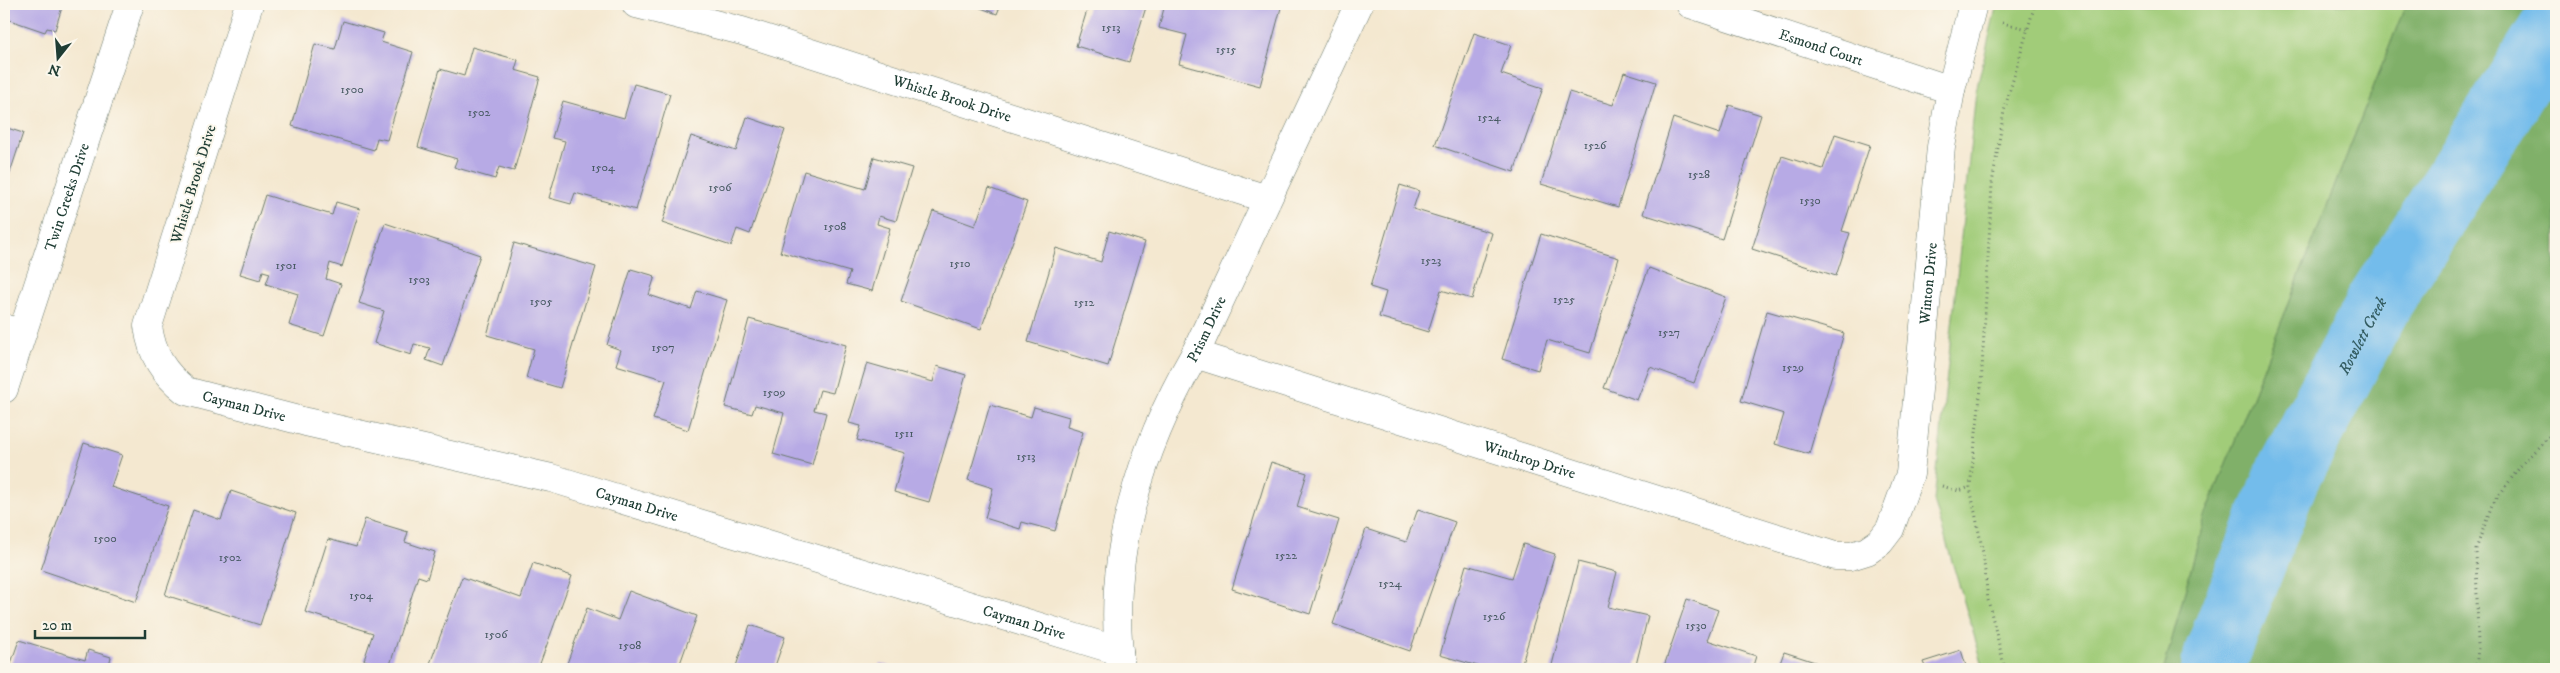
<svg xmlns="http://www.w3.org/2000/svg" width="2560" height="673" viewBox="0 0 2560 673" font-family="'IM FELL DW Pica',serif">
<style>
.green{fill:#a1cc79;stroke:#608456}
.forest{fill:#80b069;stroke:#50764e}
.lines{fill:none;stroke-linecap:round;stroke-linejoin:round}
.river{stroke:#73bceb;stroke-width:66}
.building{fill:#b7aae5}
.minor-casing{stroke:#6a796b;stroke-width:29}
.tertiary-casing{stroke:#6a796b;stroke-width:29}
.path{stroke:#6a796b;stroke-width:3;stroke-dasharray:1 4;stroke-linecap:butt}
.minor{stroke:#fff;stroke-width:28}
.tertiary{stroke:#fff;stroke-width:28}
.labels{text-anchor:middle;stroke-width:4;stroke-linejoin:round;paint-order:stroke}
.number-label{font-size:12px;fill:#455860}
.street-label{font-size:15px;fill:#1f3d34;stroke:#fbf7ec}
.water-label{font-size:16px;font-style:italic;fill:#345d62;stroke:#fbf7ec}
</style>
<rect width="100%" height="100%" fill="#fbf7ec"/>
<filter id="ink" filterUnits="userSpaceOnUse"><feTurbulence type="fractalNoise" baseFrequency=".02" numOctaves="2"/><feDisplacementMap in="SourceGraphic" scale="10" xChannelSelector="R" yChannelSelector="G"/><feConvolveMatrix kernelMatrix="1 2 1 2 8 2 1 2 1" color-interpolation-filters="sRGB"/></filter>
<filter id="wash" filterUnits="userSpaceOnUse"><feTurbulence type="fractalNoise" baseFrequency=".0096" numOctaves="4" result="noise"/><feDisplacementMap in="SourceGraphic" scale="20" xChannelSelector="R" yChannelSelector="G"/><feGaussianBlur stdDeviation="1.12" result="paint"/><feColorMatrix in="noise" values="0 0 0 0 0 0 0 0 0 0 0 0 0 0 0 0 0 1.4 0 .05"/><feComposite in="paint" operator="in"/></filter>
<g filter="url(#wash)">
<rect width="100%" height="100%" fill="#f4e8d0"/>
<polygon class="green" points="1997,4 2406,4 2205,517 2164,669 1984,669 1934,501 1976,91"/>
<polygon class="forest" points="2406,4 2556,4 2556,669 2164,669 2205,517"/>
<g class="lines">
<path class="river" id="s1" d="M2214 669 2215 659 2287 476 2380 301 2556 23"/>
</g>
<g id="blocks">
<g class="building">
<polygon points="4,4 63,4 55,30 47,28 45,32 4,18"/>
<polygon points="970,4 1001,4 997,14"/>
<polygon points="1078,4 1147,4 1129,62 1076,46 1088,7"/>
<polygon points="1165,4 1282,4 1260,86 1179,64 1187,35 1159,28"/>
<polygon points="343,21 384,33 381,42 413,52 387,140 377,138 374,150 292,126 315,44 335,49"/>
<polygon points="1474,33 1511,45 1501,74 1543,88 1514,172 1435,145"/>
<polygon points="472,47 518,60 515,70 540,77 514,171 499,167 495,179 454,167 457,159 418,147 440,69 464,76"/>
<polygon points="1624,72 1656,82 1618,207 1541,184 1569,92 1613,105"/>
<polygon points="634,84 670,94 636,210 575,193 571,204 549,198 565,141 552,138 563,101 624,118"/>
<polygon points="1729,105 1761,115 1722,239 1643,214 1673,118 1720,134"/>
<polygon points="747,117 785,130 750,234 737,229 731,246 662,223 691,136 736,151"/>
<polygon points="4,127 23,133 4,191"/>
<polygon points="1835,134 1870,145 1842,231 1850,233 1836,276 1752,249 1782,156 1823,169"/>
<polygon points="874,157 912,168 896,221 879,216 877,224 890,228 872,291 846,284 850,272 780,252 804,171 865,189"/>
<polygon points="1400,185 1419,191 1413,209 1492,233 1472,299 1441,290 1428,332 1379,317 1386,292 1370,287"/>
<polygon points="989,188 1027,202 981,329 901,301 933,211 975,226"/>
<polygon points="265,195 332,215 336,202 360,209 342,267 330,263 326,279 341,284 324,336 289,325 298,294 266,284 270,273 263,271 260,280 240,274"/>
<polygon points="385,223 480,255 443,366 426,360 430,348 414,344 411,355 374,343 384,311 359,303"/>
<polygon points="1109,231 1145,242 1108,366 1028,342 1056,248 1101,262"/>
<polygon points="1541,234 1619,258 1590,353 1547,340 1538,370 1502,359"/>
<polygon points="514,243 596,267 560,388 526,378 534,349 487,335"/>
<polygon points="1649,268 1726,297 1694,383 1650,367 1637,400 1604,388"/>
<polygon points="631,269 655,276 649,295 691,309 697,291 727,300 688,430 653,419 666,380 616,365 621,350 607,345"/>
<polygon points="1767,311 1844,333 1809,454 1775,444 1784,414 1741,401"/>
<polygon points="749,319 846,345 833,393 820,390 814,410 826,413 812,465 773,454 784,413 755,405 752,414 725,407"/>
<polygon points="867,363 933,382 937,366 966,375 929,502 894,492 905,453 857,440 861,426 849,423"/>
<polygon points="990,405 1031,417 1034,407 1069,417 1067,427 1083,432 1055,531 1022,522 1020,529 985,518 993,488 968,480"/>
<polygon points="84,443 122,455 111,487 168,506 136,602 41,570"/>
<polygon points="1271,462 1307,473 1297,507 1339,520 1310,614 1232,589"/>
<polygon points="231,491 296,513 260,625 165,595 193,510 221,520"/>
<polygon points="1418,509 1455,522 1410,651 1333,624 1366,529 1406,542"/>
<polygon points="365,519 408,532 405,542 435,552 427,579 418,576 389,668 364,660 373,633 305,612 328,539 356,547"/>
<polygon points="1523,544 1555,554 1520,669 1488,669 1440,655 1466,565 1512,578"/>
<polygon points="1578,562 1617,572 1608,607 1648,616 1635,669 1551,669"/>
<polygon points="533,563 572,576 538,669 428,669 462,577 521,598"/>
<polygon points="629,591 697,616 678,669 565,669 587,608 618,620"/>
<polygon points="1687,599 1718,610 1707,640 1756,656 1752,669 1663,669"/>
<polygon points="750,625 785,637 774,669 735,669"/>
<polygon points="19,640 85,660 88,650 111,657 108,669 9,669"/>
<polygon points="1961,650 1967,669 1926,669 1923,662"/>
<polygon points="1784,652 1818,663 1816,669 1778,669"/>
<polygon points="880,663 898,669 878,669"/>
</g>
</g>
</g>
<g filter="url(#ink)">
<use href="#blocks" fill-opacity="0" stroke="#6a796b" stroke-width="1"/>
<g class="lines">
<g class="minor-casing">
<g id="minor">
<path id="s2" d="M249 4 148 326C152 355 163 373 186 391L306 422 551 478 1119 651"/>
<path id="s3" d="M636 4 742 31 1267 199"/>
<path id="s4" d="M1690 4 1951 90"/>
<polyline points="4,328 21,334"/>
<path id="s5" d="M1195 354 1835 556H1851L1867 551 1880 542 1890 529 1910 474 1941 147 1951 90 1973 4"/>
<path id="s6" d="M1121 668C1105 559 1141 448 1195 354L1359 4"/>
</g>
</g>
<g class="tertiary-casing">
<g id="tertiary">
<path id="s7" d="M4 389 130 4"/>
</g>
</g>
<g class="path">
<polyline points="2002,23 2028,29"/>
<polyline points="1942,486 1959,491 1970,487"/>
<polyline points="2005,669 1988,600 1983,553 1970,487 1981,388 1992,184 2004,111 2035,4"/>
<polyline points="2476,669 2478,648 2476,549 2492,505 2522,464 2556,429"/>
</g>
<use href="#minor" class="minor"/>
<use href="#tertiary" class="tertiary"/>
</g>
</g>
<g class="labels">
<g class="number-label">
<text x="1111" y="31">1513</text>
<text x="1226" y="53">1515</text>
<text x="352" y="93">1500</text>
<text x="479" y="116">1502</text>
<text x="1489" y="121">1524</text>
<text x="1595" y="149">1526</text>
<text x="603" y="171">1504</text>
<text x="1699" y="178">1528</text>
<text x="720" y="191">1506</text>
<text x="1810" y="204">1530</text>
<text x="835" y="230">1508</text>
<text x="1431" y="264">1523</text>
<text x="960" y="267">1510</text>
<text x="286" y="269">1501</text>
<text x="419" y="283">1503</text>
<text x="1564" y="303">1525</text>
<text x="541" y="305">1505</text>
<text x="1084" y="306">1512</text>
<text x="1669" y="336">1527</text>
<text x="663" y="351">1507</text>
<text x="1793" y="371">1529</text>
<text x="774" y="396">1509</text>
<text x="904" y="437">1511</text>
<text x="1026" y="460">1513</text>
<text x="105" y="542">1500</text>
<text x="1286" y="559">1522</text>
<text x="230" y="561">1502</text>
<text x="1390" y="587">1524</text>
<text x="361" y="599">1504</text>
<text x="1494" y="620">1526</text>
<text x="1696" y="629">1530</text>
<text x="496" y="638">1506</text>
<text x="630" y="649">1508</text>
</g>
<g class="street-label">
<text dy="5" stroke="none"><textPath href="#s4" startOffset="138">Esmond Court</textPath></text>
<text dy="5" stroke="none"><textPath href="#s3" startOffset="330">Whistle Brook Drive</textPath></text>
<text transform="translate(193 184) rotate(-73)" y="5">Whistle Brook Drive</text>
<text dy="5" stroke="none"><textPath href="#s7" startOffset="202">Twin Creeks Drive</textPath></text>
<text dy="5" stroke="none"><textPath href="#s5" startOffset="986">Winton Drive</textPath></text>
<text dy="5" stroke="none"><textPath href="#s6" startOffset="356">Prism Drive</textPath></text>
<text dy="5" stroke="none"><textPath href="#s2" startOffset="475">Cayman Drive</textPath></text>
<text dy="5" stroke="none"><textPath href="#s5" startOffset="351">Winthrop Drive</textPath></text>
<text dy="5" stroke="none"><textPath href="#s2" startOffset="880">Cayman Drive</textPath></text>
<text dy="5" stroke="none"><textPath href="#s2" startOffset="1285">Cayman Drive</textPath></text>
</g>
<g class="water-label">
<text dy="6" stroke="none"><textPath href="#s1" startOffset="366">Rowlett Creek</textPath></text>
</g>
</g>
<rect width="2560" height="673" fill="none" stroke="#fbf7ec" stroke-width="20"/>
<g transform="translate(58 58) rotate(197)" stroke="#fbf7ec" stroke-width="4" paint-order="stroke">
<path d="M0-4L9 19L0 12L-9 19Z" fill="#1f3d34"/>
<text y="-8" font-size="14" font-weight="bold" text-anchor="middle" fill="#1f3d34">N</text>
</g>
<path d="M35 630v8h110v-8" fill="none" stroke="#1f3d34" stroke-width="2.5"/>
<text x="42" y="630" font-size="15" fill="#1f3d34" stroke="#fbf7ec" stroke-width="4" paint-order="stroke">20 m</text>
</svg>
